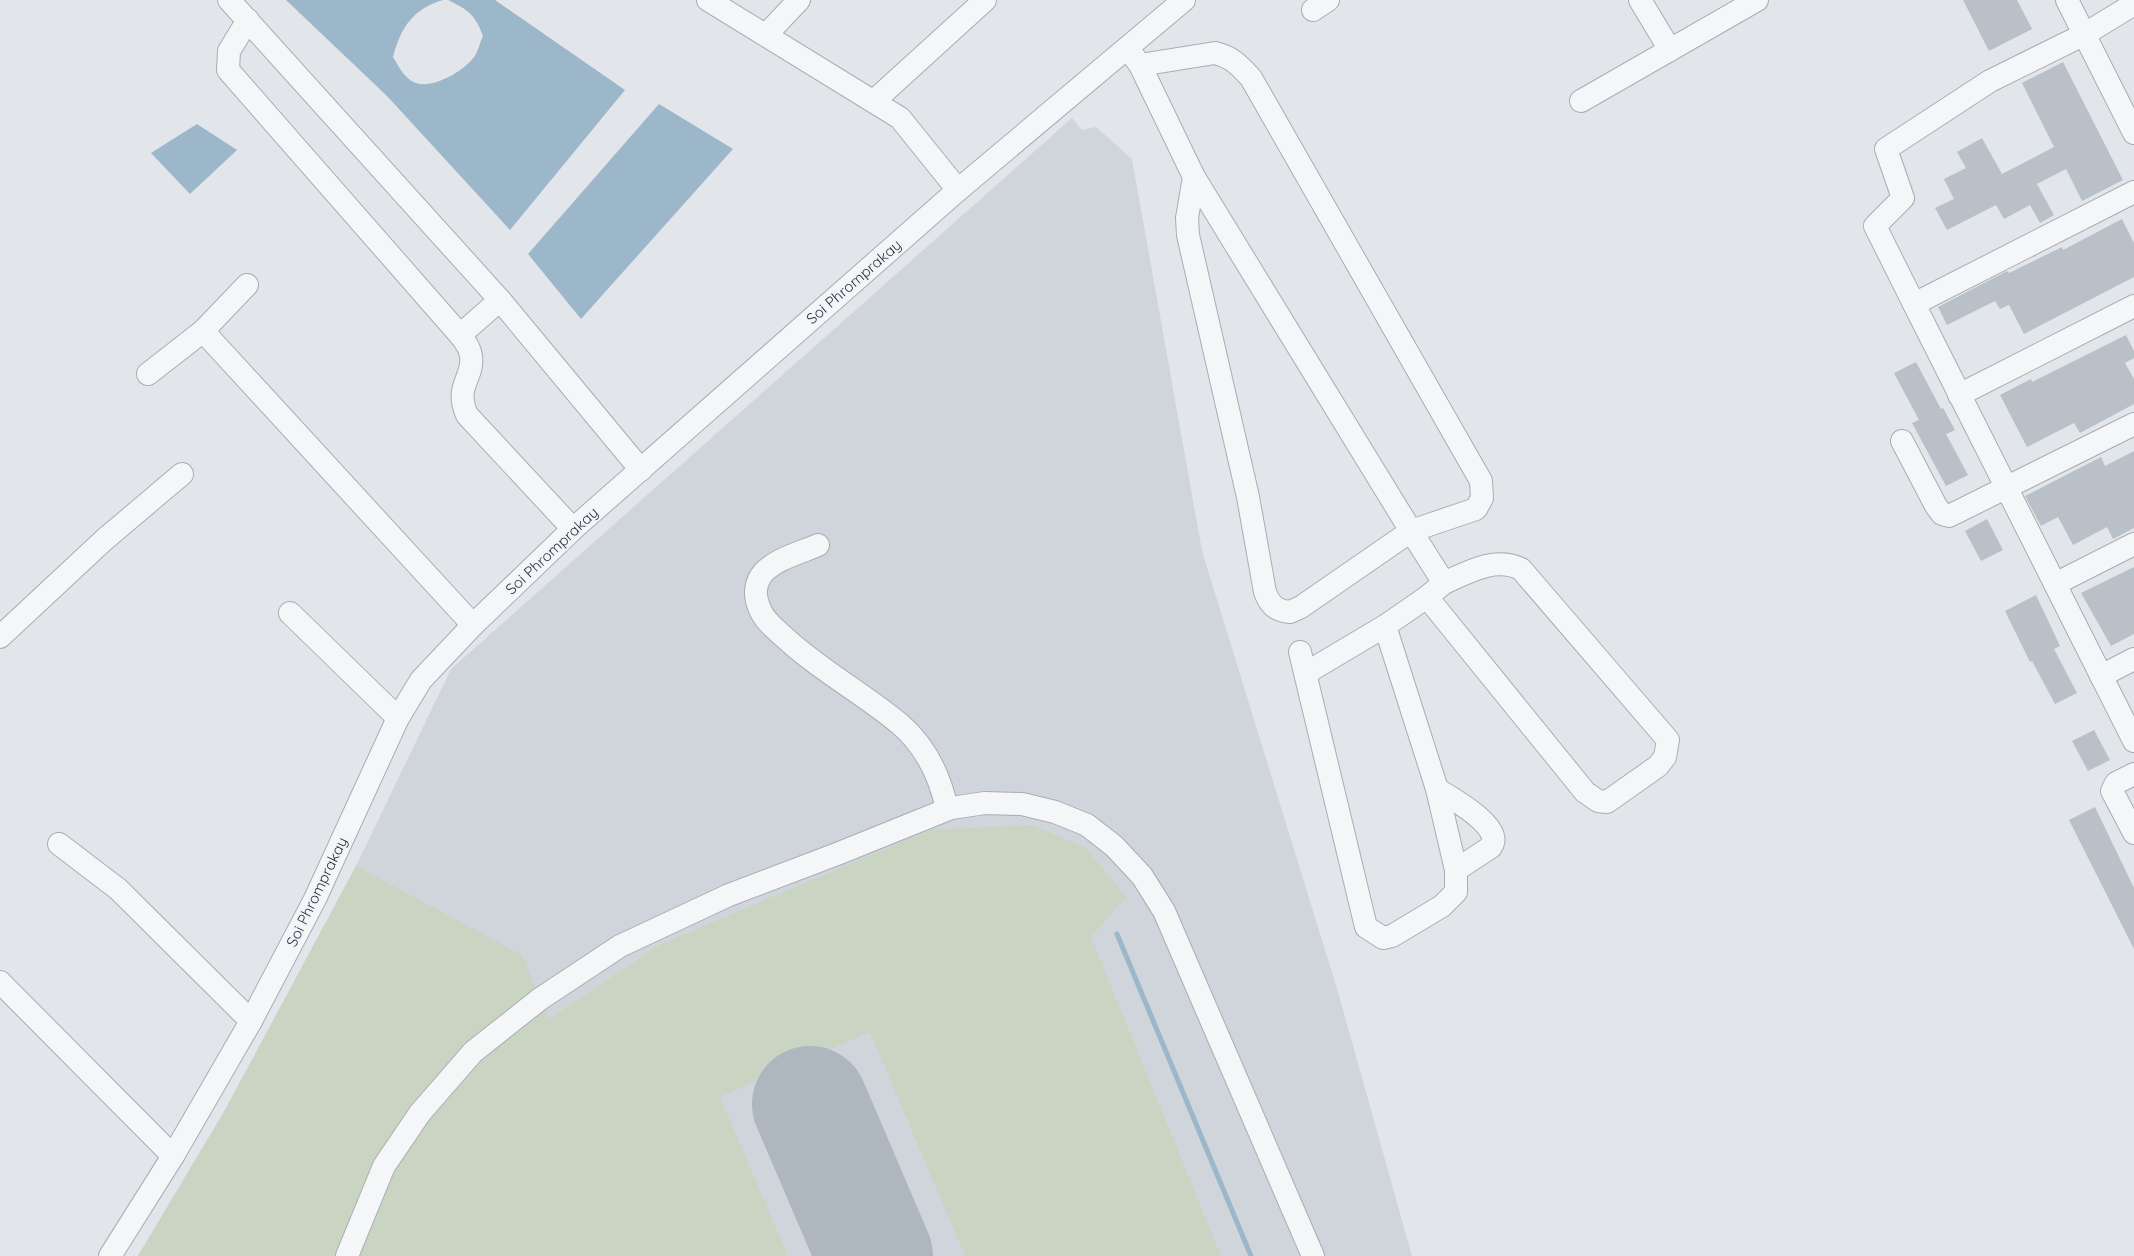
<svg xmlns="http://www.w3.org/2000/svg" width="2134" height="1256" viewBox="0 0 2134 1256" font-family="Quicksand,sans-serif">
<style>
.built{fill:#d0d5dc}
.green{fill:#c9d4c3}
.water{fill:#9db7ca}
.lines{fill:none;stroke-linecap:round;stroke-linejoin:round}
.stream{stroke:#9db7ca;stroke-width:5}
.runway{stroke:#aeb6bf;stroke-width:116}
.building{fill:#b9c0c7}
.minor-casing{stroke:#a7adb4;stroke-width:24}
.minor{stroke:#f5f6f8;stroke-width:22}
.labels{text-anchor:middle;stroke-width:4;stroke-linejoin:round;paint-order:stroke}
.street-label{font-size:15px;fill:#2a3542;stroke:#f2f5f8}
</style>
<rect width="100%" height="100%" fill="#e2e6ea"/>
<polygon class="built" points="1072,118 1082,130 1096,127 1132,159 1202,551 1338,992 1412,1256 138,1256 225,1110 356,866 451,669"/>
<polygon class="green" points="1032,825 1085,847 1126,897 1091,937 1221,1256 965,1256 870,1032 720,1097 788,1256 138,1256 225,1110 356,866 522,955 548,1019 659,945 930,830"/>
<g class="water">
<path d="M286 0H443C413 9 401 27 393 57 398 65 405 80 416 83 433 89 464 71 474 57 478 52 480 42 483 36 475 14 468 10 448 0H495L625 90 510 230 387 96Z"/>
<polygon points="659,104 733,149 581,319 528,254"/>
<polygon points="197,124 237,150 190,194 151,153"/>
</g>
<g class="lines">
<polyline class="stream" points="1117,934 1251,1256"/>
<polyline class="runway" points="810,1104 875,1256"/>
</g>
<g class="building">
<polygon points="1963,0 2017,0 2032,29 1989,51"/>
<polygon points="2063,62 2123,180 2082,201 2066,169 2037,184 2054,215 2040,223 2030,205 2004,219 1996,205 1947,230 1935,208 1954,199 1944,179 1966,168 1957,152 1982,138 2002,174 2054,147 2022,83"/>
<polygon points="2122,219 2134,243 2134,277 2024,334 2009,305 2000,309 1995,301 1947,325 1938,307 2007,271 2009,273 2062,247 2063,250"/>
<polygon points="2126,335 2134,351 2134,358 2125,363 2134,379 2134,404 2080,433 2074,423 2027,447 2000,395 2031,379 2032,382"/>
<polygon points="1916,362 1941,409 1943,408 1955,430 1946,434 1968,475 1946,486 1912,423 1919,420 1894,373"/>
<polygon points="2134,451 2134,528 2113,539 2107,527 2073,545 2058,517 2041,526 2025,496 2101,457 2105,466"/>
<polygon points="1987,519 2003,550 1981,561 1965,531"/>
<polygon points="2134,567 2134,634 2111,646 2081,593"/>
<polygon points="2036,595 2060,646 2054,649 2077,693 2055,704 2032,661 2030,662 2005,611"/>
<polygon points="2094,730 2110,760 2088,771 2072,741"/>
<polygon points="2095,807 2134,888 2134,949 2069,820"/>
</g>
<g class="lines">
<g class="minor-casing">
<g id="minor">
<polyline points="229,0 500,300 641,470"/>
<polyline points="708,0 900,118 958,190"/>
<polyline points="1640,0 1670,50"/>
<polyline points="2067,0 2134,133"/>
<polyline points="1313,10 1328,0"/>
<path d="M248 20 229 51 228 70 460 335C465 341 470 348 471 356 474 379 454 385 467 415L573 529"/>
<polyline points="766,35 799,0"/>
<path d="M1132 54 1140 65 1194 177 1411 531 1301 607 1290 612C1276 611 1270 605 1265 592L1248 497 1188 235 1187 218 1194 177"/>
<path d="M1140 65 1215 53C1232 57 1240 66 1251 78L1481 481 1482 498 1476 509 1411 531 1444 583C1468 572 1496 556 1521 569L1668 740 1665 757 1658 766 1607 802 1598 801 1585 792 1427 597 1444 583"/>
<polyline points="874,101 985,0"/>
<polyline points="1581,101 1757,0"/>
<polyline points="2134,192 1914,304 2134,741"/>
<polyline points="1914,304 1875,226 1903,198 1886,149 1990,81 2085,34 2134,4"/>
<polyline points="203,331 473,625"/>
<polyline points="460,335 500,300"/>
<polyline points="148,374 203,331 247,285"/>
<polyline points="1959,395 2134,306"/>
<polyline points="1902,441 1936,506 1942,514 1949,516 2134,424"/>
<path d="M818 545C800 553 778 558 764 572 755 582 754 595 759 607 763 619 774 628 783 636 819 670 863 693 901 725 927 748 940 776 947 809"/>
<polyline points="2055,584 2134,544"/>
<polyline points="290,613 398,718"/>
<polyline points="0,637 104,540 182,474"/>
<polyline points="1300,652 1366,927 1383,938 1392,936 1442,906 1456,892 1456,870 1437,789 1385,626 1427,597"/>
<polyline points="1306,673 1385,626"/>
<polyline points="2101,676 2134,659"/>
<polyline points="2134,774 2116,783 2112,791 2134,833"/>
<path d="M1437 789C1451 798 1505 827 1491 847L1456 870"/>
<polyline points="59,844 118,889 251,1021"/>
<polyline points="0,982 173,1156"/>
<polyline points="110,1256 173,1156 251,1021 315,899 398,718 421,680 473,625 573,529 958,190 1184,0"/>
<polyline points="347,1256 384,1166 420,1113 473,1052 540,999 620,946 729,895 837,854 951,808 985,803 1022,804 1055,812 1087,825 1114,846 1142,876 1164,911 1313,1256"/>
</g>
</g>
<use href="#minor" class="minor"/>
</g>
<g class="labels">
<g class="street-label">
<text transform="translate(854 282) rotate(-41)" y="5">Soi Phromprakay</text>
<text transform="translate(552 551) rotate(-43)" y="5">Soi Phromprakay</text>
<text transform="translate(317 892) rotate(-64)" y="5">Soi Phromprakay</text>
</g>
</g>
</svg>
